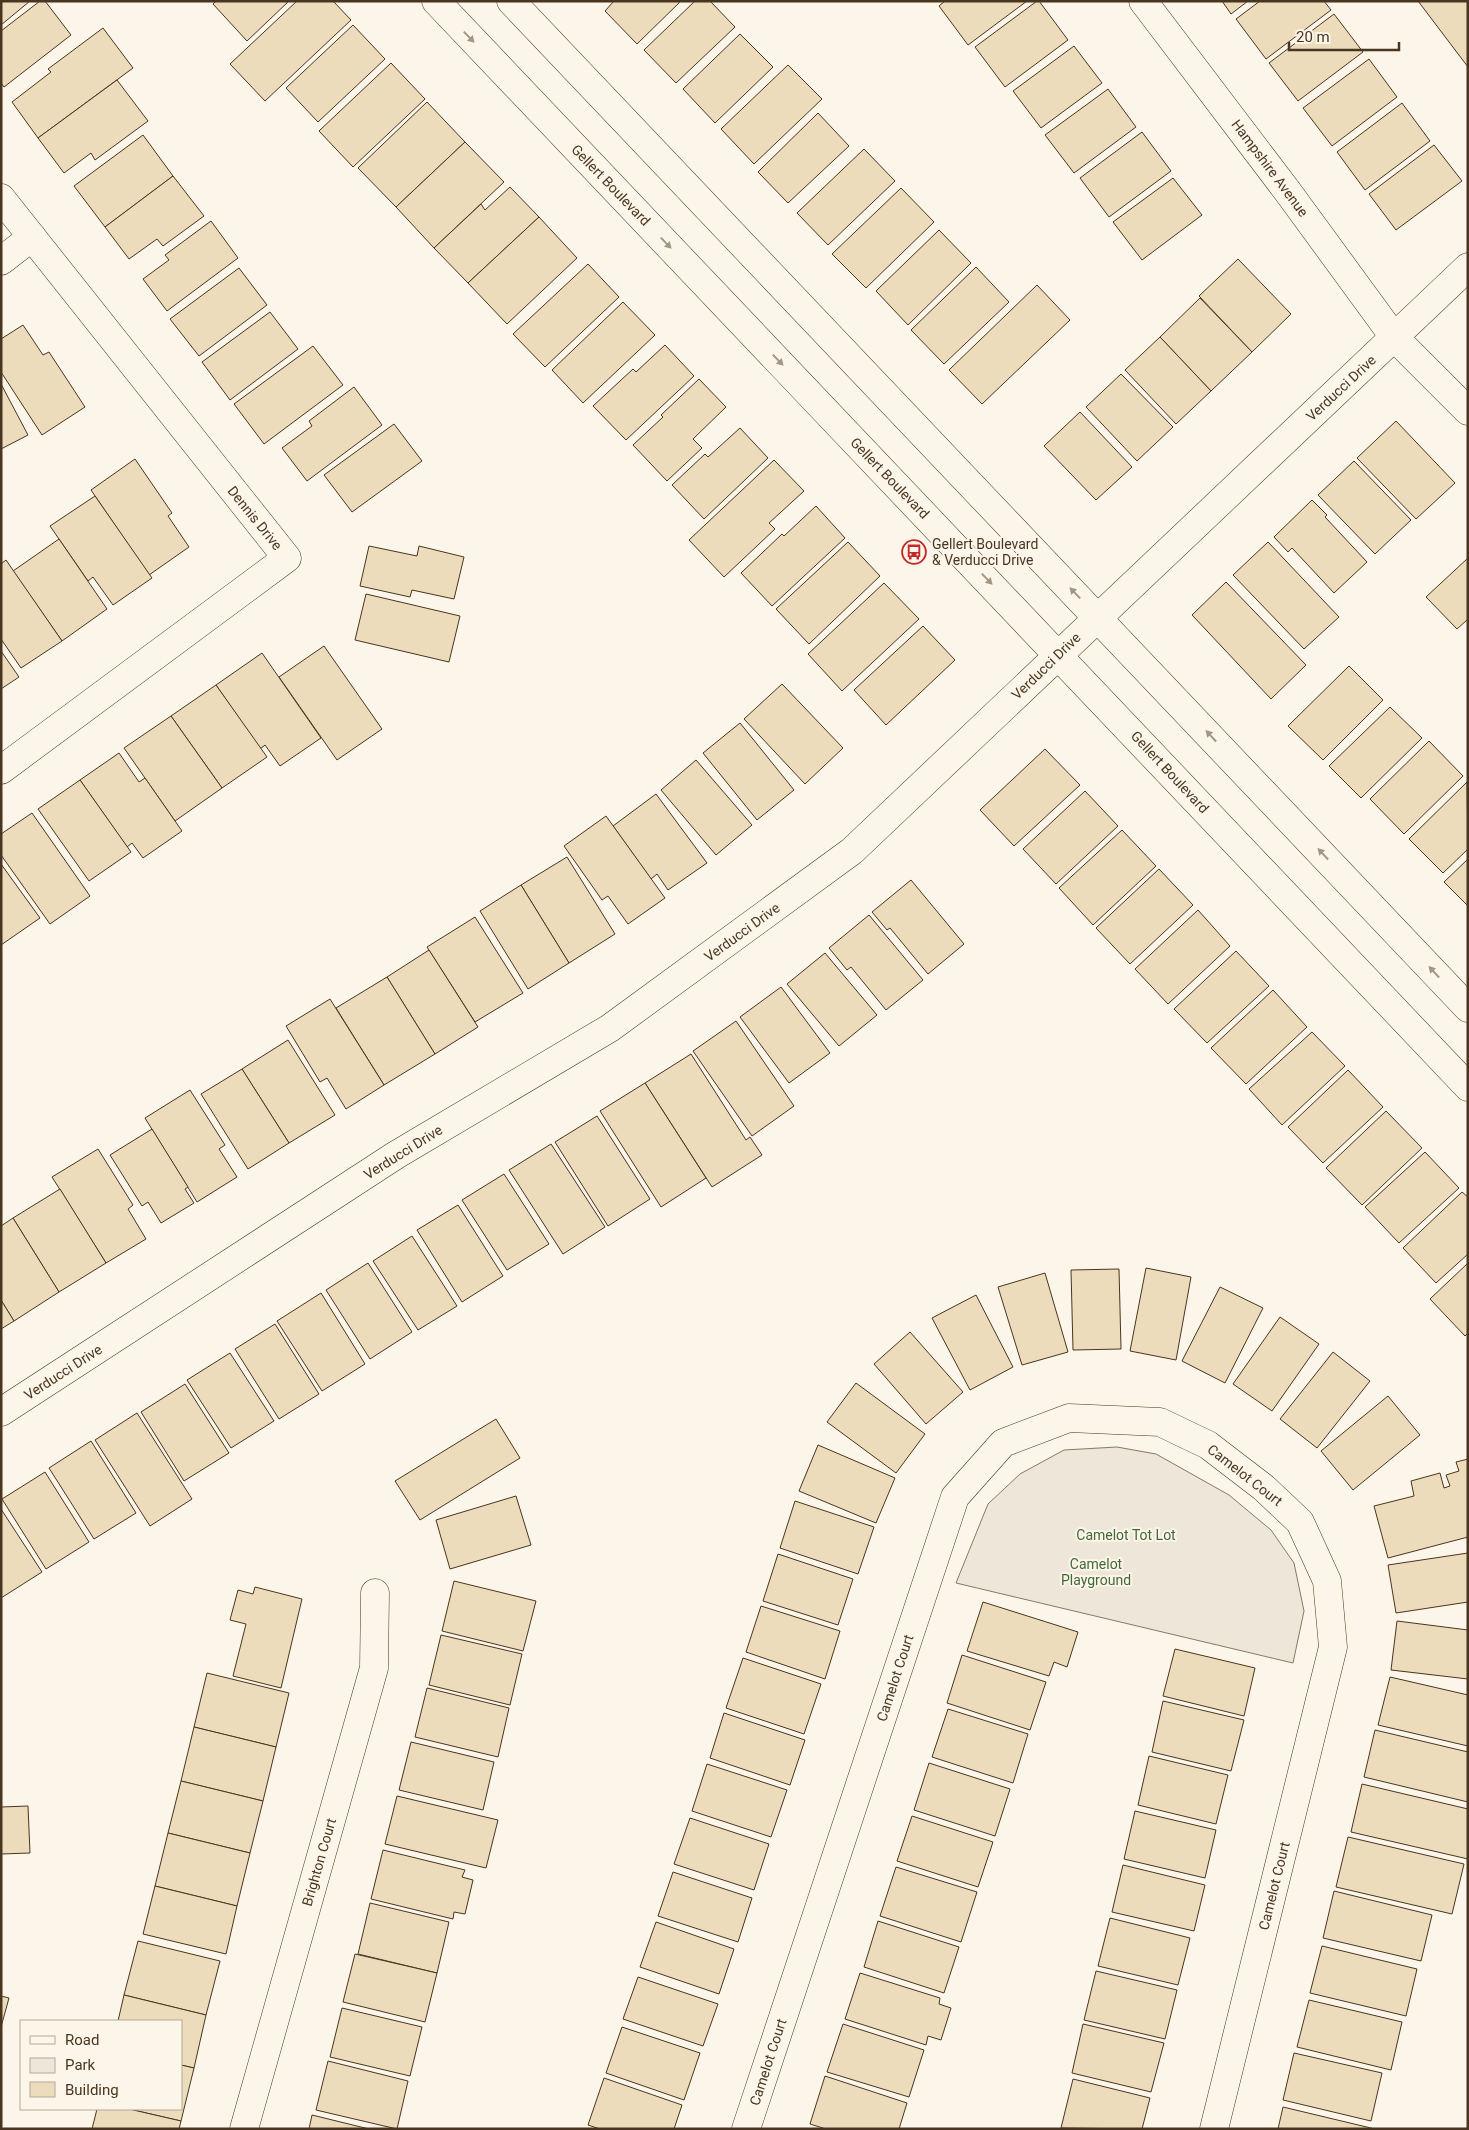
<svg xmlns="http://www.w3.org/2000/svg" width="1469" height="2130" viewBox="0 0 1469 2130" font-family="Roboto,sans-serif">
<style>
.green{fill:#ede6d9;stroke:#887966}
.building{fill:#ecdcbc;stroke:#4a3520}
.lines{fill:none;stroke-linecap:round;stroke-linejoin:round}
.minor-casing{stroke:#4a3520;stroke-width:29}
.secondary-casing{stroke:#4a3520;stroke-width:29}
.minor{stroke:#fbf6e9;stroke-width:28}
.secondary{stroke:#fbf6e9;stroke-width:28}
.oneway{fill:#a29684}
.labels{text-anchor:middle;stroke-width:4;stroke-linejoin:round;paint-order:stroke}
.street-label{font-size:14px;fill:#4a3520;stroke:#fbf6e9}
.poi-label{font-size:14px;fill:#4a3520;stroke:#fbf6e9;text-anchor:start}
.park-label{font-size:14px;fill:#436837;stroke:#fbf6e9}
</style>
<rect width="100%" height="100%" fill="#fbf6e9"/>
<polygon class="green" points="1117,1447 1156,1454 1229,1495 1271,1530 1294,1563 1304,1611 1293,1663 956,1583 988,1504 1020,1474 1064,1450"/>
<g class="building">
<polygon points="1,1 30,1 1,25"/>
<polygon points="40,1 45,1 71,35 4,87 1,83 1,31"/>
<polygon points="216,1 289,1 247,41 213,4"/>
<polygon points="297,1 333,1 351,20 265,101 230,64"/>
<polygon points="614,1 681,1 637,44 605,11"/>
<polygon points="695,1 710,1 735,27 676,83 644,50"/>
<polygon points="945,1 1027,1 968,45 939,6"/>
<polygon points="1037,1 1039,1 1068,40 1005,87 975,47"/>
<polygon points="1222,1 1248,1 1231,14"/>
<polygon points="1260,1 1324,1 1331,10 1266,59 1236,19"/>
<polygon points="1418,1 1468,1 1468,67"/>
<polygon points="1334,14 1363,52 1298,101 1269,63"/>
<polygon points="353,25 385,59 318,122 286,88"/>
<polygon points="103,28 133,68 38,138 12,102 51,72 48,69"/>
<polygon points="740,34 773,67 715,123 683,89"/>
<polygon points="1074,46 1102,83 1041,128 1013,91"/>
<polygon points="1369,59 1397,97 1332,146 1303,108"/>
<polygon points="391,63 425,99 353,167 319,131"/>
<polygon points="788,65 822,99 754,164 721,129"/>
<polygon points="117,80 148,121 95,160 91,153 64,173 38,138"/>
<polygon points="1108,89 1136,127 1074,173 1045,135"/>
<polygon points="427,102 465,142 396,207 358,168"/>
<polygon points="1402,103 1430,141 1365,190 1337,152"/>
<polygon points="818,113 849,146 788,203 758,172"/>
<polygon points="1142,132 1171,171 1109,217 1080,178"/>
<polygon points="143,135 173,176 105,227 74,186"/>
<polygon points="465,142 504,182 434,248 396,207"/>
<polygon points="1434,145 1462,181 1396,230 1369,194"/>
<polygon points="864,149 895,181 828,245 797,213"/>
<polygon points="173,176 204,216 163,246 157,239 129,259 105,227"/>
<polygon points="1173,178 1202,215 1142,260 1113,222"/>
<polygon points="510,187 539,217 468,283 434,248 481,204 485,210"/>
<polygon points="901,188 934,222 866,288 832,254"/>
<polygon points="539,217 577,258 507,324 468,283"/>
<polygon points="211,221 238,258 167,311 143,279 169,260 165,255"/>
<polygon points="939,230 971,263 908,325 876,291"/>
<polygon points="1238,259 1291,314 1252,352 1199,296"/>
<polygon points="588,264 619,297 545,367 513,334"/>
<polygon points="976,267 1009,302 944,364 911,330"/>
<polygon points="239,268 267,305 199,356 170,319"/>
<polygon points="1037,285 1070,320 982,404 949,370"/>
<polygon points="1200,298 1252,352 1211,391 1160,337"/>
<polygon points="623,302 655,335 583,403 552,370"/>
<polygon points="270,312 298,349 230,400 202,362"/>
<polygon points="23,325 43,355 49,352 85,407 42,435 1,372 1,339"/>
<polygon points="1160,337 1211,391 1176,424 1125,370"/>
<polygon points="665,345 694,376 626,440 593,406 633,369 636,372"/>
<polygon points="313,346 343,385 264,444 234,404"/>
<polygon points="1121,374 1173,427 1137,461 1086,407"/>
<polygon points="699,379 726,407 693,439 702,448 667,481 633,445 663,417 661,415"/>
<polygon points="1,384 28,435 1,449"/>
<polygon points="354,387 382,425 307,481 282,448 312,426 309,421"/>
<polygon points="1080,412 1132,467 1096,500 1044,446"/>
<polygon points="1396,421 1455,483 1416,519 1357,458"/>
<polygon points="394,424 422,461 352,512 324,475"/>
<polygon points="740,428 768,458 704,519 672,485 705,454 708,457"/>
<polygon points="135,459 172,513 168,516 189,547 149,575 91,490"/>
<polygon points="774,460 804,491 769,523 775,529 724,577 689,540"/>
<polygon points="1354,461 1411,520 1375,554 1318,495"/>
<polygon points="95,496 152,578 113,605 93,577 88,581 50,526"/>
<polygon points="1312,500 1327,515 1325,517 1367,562 1334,593 1292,548 1288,552 1274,537"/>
<polygon points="816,506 845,538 772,606 741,573 782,534 784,536"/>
<polygon points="59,539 107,609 62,641 13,571"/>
<polygon points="848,542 880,576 809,644 776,609"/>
<polygon points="1268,542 1339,617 1304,649 1233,575"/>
<polygon points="369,546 417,556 419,546 464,557 454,599 412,590 410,597 360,586"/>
<polygon points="1468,558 1468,619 1457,629 1426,597"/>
<polygon points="6,560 62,641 21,668 1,639 1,564"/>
<polygon points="1226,582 1306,665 1271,699 1192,615"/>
<polygon points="884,583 919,619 842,691 808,654"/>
<polygon points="366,594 460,616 449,662 355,640"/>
<polygon points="923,626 955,660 886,725 854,690"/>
<polygon points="324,646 382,729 337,760 279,677"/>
<polygon points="1,651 19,677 1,689"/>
<polygon points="262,653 321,738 280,766 265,745 260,749 216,685"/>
<polygon points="1349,666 1383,700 1323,760 1288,726"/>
<polygon points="782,684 843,748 805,784 744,719"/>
<polygon points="216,685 267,757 222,788 171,716"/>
<polygon points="1390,707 1422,738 1361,798 1329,766"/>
<polygon points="171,716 222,788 175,821 124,748"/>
<polygon points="740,723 794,790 757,820 703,753"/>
<polygon points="1429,741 1463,776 1404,834 1370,799"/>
<polygon points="1045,749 1080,785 1014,846 980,810"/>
<polygon points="119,753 139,782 145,778 182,831 143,858 132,843 127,847 80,780"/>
<polygon points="696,760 752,825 716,855 661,790"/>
<polygon points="80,780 131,852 89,881 38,809"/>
<polygon points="1467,782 1468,849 1443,873 1409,839"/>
<polygon points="1085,791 1118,826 1056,884 1023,849"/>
<polygon points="656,794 707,863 668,890 657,874 651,879 613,826"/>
<polygon points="32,813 90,896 50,924 1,855 1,834"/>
<polygon points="606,816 665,898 628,924 608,896 602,900 564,846"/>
<polygon points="1122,830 1156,866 1093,925 1059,888"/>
<polygon points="567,857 615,934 569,963 521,885"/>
<polygon points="1468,859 1468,906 1444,882"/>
<polygon points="1,864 40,918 1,945"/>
<polygon points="1159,869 1193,905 1130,964 1096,928"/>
<polygon points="911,880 964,944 928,974 890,928 887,930 872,912"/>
<polygon points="521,885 569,963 528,989 480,911"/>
<polygon points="1198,910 1230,946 1168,1004 1135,969"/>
<polygon points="869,915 923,980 886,1010 851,967 847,970 829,948"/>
<polygon points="475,917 523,993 475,1022 427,947"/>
<polygon points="429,950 478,1027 435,1054 387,977"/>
<polygon points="1236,951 1269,986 1207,1043 1174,1009"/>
<polygon points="825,953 877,1015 839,1046 787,984"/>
<polygon points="387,977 435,1054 384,1085 336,1008"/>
<polygon points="781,987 830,1053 789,1083 740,1017"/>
<polygon points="1273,990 1307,1027 1246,1084 1211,1048"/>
<polygon points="330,999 384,1085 346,1109 327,1078 320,1082 286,1026"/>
<polygon points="736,1021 794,1106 752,1136 693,1051"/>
<polygon points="1312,1032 1345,1066 1282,1125 1249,1089"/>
<polygon points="288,1040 335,1115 289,1143 242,1069"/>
<polygon points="691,1054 746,1140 750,1137 762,1155 712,1187 645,1083"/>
<polygon points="242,1069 289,1143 248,1169 201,1094"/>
<polygon points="1348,1070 1383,1107 1323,1163 1288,1127"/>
<polygon points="645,1083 706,1178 661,1207 600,1111"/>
<polygon points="190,1090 225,1145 219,1149 237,1177 197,1202 145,1118"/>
<polygon points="1386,1111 1422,1148 1362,1205 1326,1168"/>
<polygon points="597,1116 650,1199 608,1226 555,1142"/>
<polygon points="152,1129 188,1187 185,1189 194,1203 161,1223 148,1202 142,1206 110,1155"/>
<polygon points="551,1144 605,1227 563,1254 509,1170"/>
<polygon points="98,1149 133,1205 128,1209 146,1239 106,1263 52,1177"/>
<polygon points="1425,1152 1459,1188 1399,1243 1365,1207"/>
<polygon points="504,1174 549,1244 507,1270 462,1200"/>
<polygon points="60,1189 106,1263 59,1292 13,1218"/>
<polygon points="1462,1192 1468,1197 1468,1254 1436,1283 1403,1248"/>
<polygon points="458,1205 503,1276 462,1302 417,1230"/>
<polygon points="13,1218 59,1292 14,1321 1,1300 1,1226"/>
<polygon points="412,1236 457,1306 418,1330 373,1261"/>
<polygon points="368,1263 412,1332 370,1359 326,1290"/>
<polygon points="1468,1263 1468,1333 1465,1336 1430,1299"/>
<polygon points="1146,1268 1191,1277 1176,1360 1130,1351"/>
<polygon points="1119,1269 1121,1349 1073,1350 1071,1270"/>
<polygon points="1045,1273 1068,1352 1022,1365 998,1287"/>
<polygon points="1220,1287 1263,1308 1225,1383 1182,1361"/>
<polygon points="321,1293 365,1364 322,1391 277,1321"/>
<polygon points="976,1295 1013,1367 970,1390 932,1318"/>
<polygon points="1,1300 14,1321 1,1329"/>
<polygon points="1280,1317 1319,1344 1272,1411 1233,1384"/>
<polygon points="275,1324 319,1394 279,1419 235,1349"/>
<polygon points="910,1332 963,1392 926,1424 874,1364"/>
<polygon points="1333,1352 1370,1381 1317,1448 1280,1419"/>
<polygon points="230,1353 274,1421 231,1448 187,1380"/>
<polygon points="856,1383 925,1434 896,1473 827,1422"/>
<polygon points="185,1384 229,1453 184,1481 141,1412"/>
<polygon points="1388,1396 1420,1435 1353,1490 1321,1451"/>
<polygon points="137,1413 192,1499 150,1526 95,1440"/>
<polygon points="496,1419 520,1458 420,1520 395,1481"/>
<polygon points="91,1441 136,1513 94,1539 49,1468"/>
<polygon points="818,1445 895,1478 876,1523 799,1491"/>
<polygon points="1468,1459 1468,1537 1388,1558 1374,1506 1414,1496 1411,1481 1440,1473 1444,1488 1450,1486 1446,1475 1459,1471 1456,1462"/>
<polygon points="45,1472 89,1542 46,1569 2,1499"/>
<polygon points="516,1496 531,1545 450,1569 436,1520"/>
<polygon points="795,1501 874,1527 858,1574 780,1548"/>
<polygon points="1,1509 42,1572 1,1598"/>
<polygon points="1468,1553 1468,1602 1396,1613 1388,1565"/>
<polygon points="778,1554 853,1579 838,1625 763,1601"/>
<polygon points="454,1581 536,1601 523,1651 442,1631"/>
<polygon points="255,1587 302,1599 281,1688 233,1676 246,1624 230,1620 238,1590 253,1594"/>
<polygon points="983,1602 1078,1632 1067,1667 1054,1662 1049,1676 967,1651"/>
<polygon points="761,1606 840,1631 825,1679 746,1652"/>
<polygon points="1397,1621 1468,1630 1468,1679 1391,1670"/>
<polygon points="441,1635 522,1654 510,1705 429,1685"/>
<polygon points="1175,1649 1255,1668 1244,1716 1163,1696"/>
<polygon points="962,1655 1046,1682 1030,1730 947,1703"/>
<polygon points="743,1658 821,1684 804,1734 726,1708"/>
<polygon points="207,1673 289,1693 276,1747 194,1727"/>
<polygon points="1390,1677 1468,1695 1468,1746 1378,1725"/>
<polygon points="427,1688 509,1708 498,1757 415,1737"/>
<polygon points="1163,1701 1244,1720 1231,1771 1152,1752"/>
<polygon points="948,1709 1028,1734 1013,1783 932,1757"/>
<polygon points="724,1713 805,1740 790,1785 710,1758"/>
<polygon points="194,1727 276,1747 263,1801 181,1781"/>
<polygon points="1375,1730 1468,1752 1468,1802 1364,1777"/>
<polygon points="411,1742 494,1762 483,1810 399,1790"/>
<polygon points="1149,1756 1228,1775 1216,1824 1138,1805"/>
<polygon points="929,1763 1010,1789 995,1836 914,1810"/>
<polygon points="707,1764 787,1790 771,1837 692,1811"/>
<polygon points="181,1781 263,1801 250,1853 168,1833"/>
<polygon points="1362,1784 1468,1809 1468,1859 1351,1832"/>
<polygon points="397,1796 498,1820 486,1868 385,1844"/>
<polygon points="28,1806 30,1853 1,1854 1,1807"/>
<polygon points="1135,1811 1216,1830 1205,1878 1124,1859"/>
<polygon points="912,1816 993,1842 978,1887 897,1861"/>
<polygon points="690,1818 769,1844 754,1890 674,1864"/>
<polygon points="168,1833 250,1853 237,1906 155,1886"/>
<polygon points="1348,1837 1464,1864 1452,1914 1336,1887"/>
<polygon points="383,1850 465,1870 462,1877 473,1880 465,1914 454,1912 453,1919 371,1899"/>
<polygon points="1123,1865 1205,1885 1194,1931 1112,1912"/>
<polygon points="896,1867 977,1892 961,1942 880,1916"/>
<polygon points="673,1872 752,1898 738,1942 658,1916"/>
<polygon points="155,1886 237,1906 226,1954 143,1934"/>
<polygon points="1334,1891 1432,1915 1421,1961 1323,1938"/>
<polygon points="370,1903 449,1922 437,1973 358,1954"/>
<polygon points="1110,1918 1190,1938 1178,1985 1098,1966"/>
<polygon points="878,1921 959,1947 944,1993 864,1967"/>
<polygon points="656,1922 734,1949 719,1994 640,1967"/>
<polygon points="138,1941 220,1961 206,2015 124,1995"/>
<polygon points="1322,1946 1417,1969 1406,2016 1310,1993"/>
<polygon points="355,1954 437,1973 425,2022 343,2002"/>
<polygon points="1096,1971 1177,1990 1165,2039 1084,2020"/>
<polygon points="860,1973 940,1998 939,2004 951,2008 941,2040 928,2036 926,2045 845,2019"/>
<polygon points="638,1977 718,2004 703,2046 623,2019"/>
<polygon points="124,1995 206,2015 194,2068 181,2065 181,2021 118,2021"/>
<polygon points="1,1996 9,1998 1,2027"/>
<polygon points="1309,2000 1402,2022 1391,2070 1297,2047"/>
<polygon points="342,2008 422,2027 410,2076 330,2057"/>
<polygon points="843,2024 924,2050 909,2097 827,2072"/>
<polygon points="1083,2024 1164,2043 1151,2092 1072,2073"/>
<polygon points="622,2027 700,2053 684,2100 606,2073"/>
<polygon points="1294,2053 1382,2073 1371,2121 1283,2100"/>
<polygon points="328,2061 408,2081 397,2129 316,2110"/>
<polygon points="181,2065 194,2068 181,2121 129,2109 181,2109"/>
<polygon points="825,2076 907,2103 899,2129 826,2129 810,2124"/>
<polygon points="604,2078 682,2105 674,2129 600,2129 588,2125"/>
<polygon points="1073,2079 1150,2098 1142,2129 1061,2128"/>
<polygon points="1283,2107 1375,2129 1278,2129"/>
<polygon points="97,2109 129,2109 181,2121 179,2129 92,2129"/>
<polygon points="312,2115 369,2129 309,2129"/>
</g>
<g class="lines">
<g class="minor-casing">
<g id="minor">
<polyline points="1143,1 1288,192 1394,337 1468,411"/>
<polyline points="1,198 287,558 1,770"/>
<polyline points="1,261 32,237"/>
<polyline points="1,1412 396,1155 610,1028 852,851 1468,267"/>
<polyline points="244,2129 374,1668 375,1593"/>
<polyline points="746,2129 955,1497 1003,1443 1069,1418 1160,1422 1208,1445 1264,1488 1300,1522 1327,1581 1333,1647 1214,2129"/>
</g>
</g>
<g class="secondary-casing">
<g id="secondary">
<polyline points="436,1 1468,1087"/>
<polyline points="511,1 1468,1008"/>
</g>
</g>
<use href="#minor" class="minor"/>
<use href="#secondary" class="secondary"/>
</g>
<defs><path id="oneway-solid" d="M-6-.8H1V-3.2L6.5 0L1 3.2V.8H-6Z" transform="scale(1.25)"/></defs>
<g class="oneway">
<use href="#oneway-solid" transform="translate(469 37) rotate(46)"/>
<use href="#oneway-solid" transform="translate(666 243) rotate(46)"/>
<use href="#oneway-solid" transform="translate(778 360) rotate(46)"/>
<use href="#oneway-solid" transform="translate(987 579) rotate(46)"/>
<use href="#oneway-solid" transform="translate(1075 593) rotate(-134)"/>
<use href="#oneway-solid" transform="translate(1211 736) rotate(-133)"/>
<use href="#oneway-solid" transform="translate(1323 854) rotate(-133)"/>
<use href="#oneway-solid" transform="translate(1434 972) rotate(-133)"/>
</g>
<defs>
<g id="bus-ring" transform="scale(1.25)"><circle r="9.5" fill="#fbf6e9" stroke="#c62828" stroke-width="1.5"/><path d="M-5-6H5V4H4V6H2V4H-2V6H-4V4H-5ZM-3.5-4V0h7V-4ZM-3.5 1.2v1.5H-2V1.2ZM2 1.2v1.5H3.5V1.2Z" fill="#c62828"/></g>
</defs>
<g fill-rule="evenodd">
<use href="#bus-ring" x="914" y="552"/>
</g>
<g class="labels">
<g class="street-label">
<text transform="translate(1270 168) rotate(53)" y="5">Hampshire Avenue</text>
<text transform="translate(611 185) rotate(46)" y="5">Gellert Boulevard</text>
<text transform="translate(1341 388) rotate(-43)" y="5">Verducci Drive</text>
<text transform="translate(890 478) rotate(46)" y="5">Gellert Boulevard</text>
<text transform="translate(255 518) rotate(51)" y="5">Dennis Drive</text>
<text transform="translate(1046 666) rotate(-44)" y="5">Verducci Drive</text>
<text transform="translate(1170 772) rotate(47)" y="5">Gellert Boulevard</text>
<text transform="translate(742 932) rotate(-36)" y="5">Verducci Drive</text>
<text transform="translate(403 1152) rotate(-32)" y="5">Verducci Drive</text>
<text transform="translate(63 1372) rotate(-33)" y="5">Verducci Drive</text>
<text transform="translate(1245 1475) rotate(38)" y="5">Camelot Court</text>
<text transform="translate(895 1678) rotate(-72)" y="5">Camelot Court</text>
<text transform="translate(319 1862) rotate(-74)" y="5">Brighton Court</text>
<text transform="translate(1274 1886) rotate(-76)" y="5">Camelot Court</text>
<text transform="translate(768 2062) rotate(-72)" y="5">Camelot Court</text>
</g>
<g class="poi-label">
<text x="932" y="549">Gellert Boulevard<tspan x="932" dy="16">&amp; Verducci Drive</tspan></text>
</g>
<g class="park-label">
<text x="1126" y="1540">Camelot Tot Lot</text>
<text x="1096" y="1569">Camelot<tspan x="1096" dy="16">Playground</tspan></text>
</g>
</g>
<rect width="1469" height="2130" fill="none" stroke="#4a3520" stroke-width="5"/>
<rect x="20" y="2020" width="162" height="90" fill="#fbf6e9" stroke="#b4a999"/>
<rect x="30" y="2036" width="25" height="8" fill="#fbf6e9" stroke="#b4a999"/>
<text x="65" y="2045" font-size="15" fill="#4a3520">Road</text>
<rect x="30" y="2058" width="25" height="15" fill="#ede6d9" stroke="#b4a999"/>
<text x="65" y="2070" font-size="15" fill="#4a3520">Park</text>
<rect x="30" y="2082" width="25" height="15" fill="#ecdcbc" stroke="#b4a999"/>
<text x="65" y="2095" font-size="15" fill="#4a3520">Building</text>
<path d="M1289 42v8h110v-8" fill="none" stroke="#4a3520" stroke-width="2.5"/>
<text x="1296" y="42" font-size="15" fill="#4a3520" stroke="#fbf6e9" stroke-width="4" paint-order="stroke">20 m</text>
</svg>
